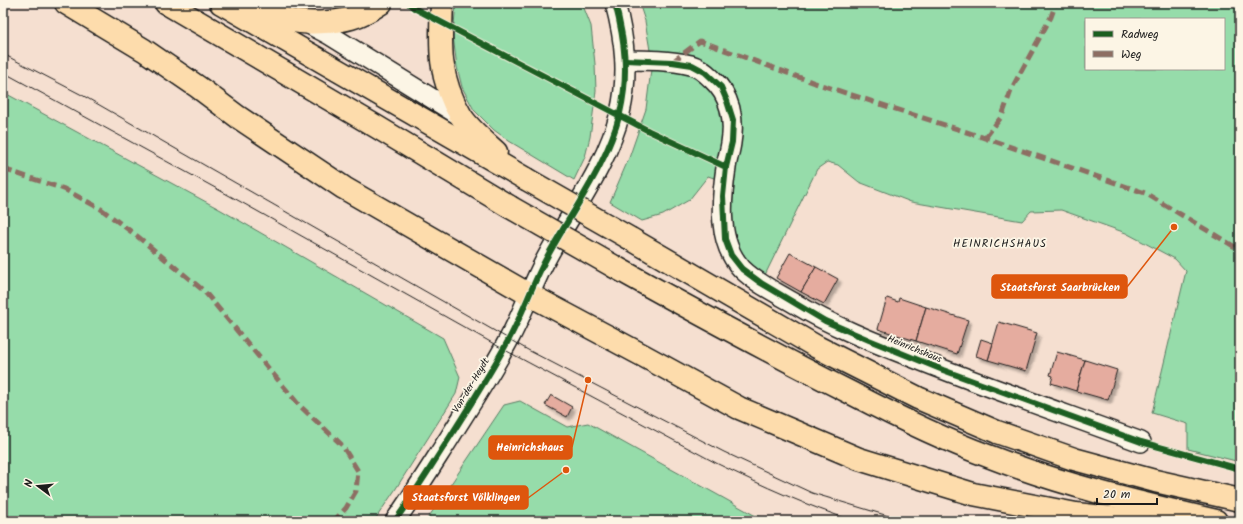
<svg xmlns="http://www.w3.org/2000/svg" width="1243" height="524" viewBox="0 0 1243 524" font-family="Kalam,sans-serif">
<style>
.green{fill:#96dcaa;stroke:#597c63;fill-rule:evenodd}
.building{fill:#e5ac9f;stroke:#1c1c1c;filter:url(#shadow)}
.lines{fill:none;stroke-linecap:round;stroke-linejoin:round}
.minor-casing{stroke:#1c1c1c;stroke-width:22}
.highway-casing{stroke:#1c1c1c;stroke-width:25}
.minor{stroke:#fcf5e5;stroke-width:19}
.highway{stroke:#fddcac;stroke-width:22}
.tram{stroke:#1c1c1c;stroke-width:1}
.highway-bridge-casing{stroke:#1c1c1c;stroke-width:25;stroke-linecap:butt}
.highway-bridge{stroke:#fddcac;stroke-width:22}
.quiet{stroke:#8d6e63;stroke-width:5;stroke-dasharray:10 5;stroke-linecap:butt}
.cycleway-casing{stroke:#fcf5e5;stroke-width:8}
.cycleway{stroke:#1b5e20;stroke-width:6}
.labels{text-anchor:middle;stroke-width:3.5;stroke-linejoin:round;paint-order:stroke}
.street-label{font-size:10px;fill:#1c1c1c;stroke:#fcf5e5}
.neighbourhood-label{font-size:11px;letter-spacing:1px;fill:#1c1c1c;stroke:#fcf5e5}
.leader{fill:none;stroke:#de560d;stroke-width:1.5}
.callout-dot{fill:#de560d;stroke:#fcf5e5;stroke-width:1.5}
.callout{fill:#de560d;stroke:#de560d;stroke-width:1.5}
.callout-label{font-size:11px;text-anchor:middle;font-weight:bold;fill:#fff}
</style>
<defs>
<filter id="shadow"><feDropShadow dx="3.5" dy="3.5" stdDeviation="1" flood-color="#0004"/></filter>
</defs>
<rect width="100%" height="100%" fill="#f5dfd0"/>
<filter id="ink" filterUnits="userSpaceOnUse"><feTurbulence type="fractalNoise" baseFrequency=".025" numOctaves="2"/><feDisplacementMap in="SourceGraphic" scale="8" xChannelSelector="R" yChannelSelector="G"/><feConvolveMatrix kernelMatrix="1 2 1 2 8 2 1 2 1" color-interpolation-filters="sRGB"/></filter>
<g filter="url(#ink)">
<g class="green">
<polygon points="295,3 334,3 303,6"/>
<polygon points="456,3 582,3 591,26 595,64 596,91 590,137 585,157 574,180 509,141 494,130 474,110 462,87 457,67 453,36"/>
<path d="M639 3H1240V462L1188 449V424L1152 413 1186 271 1175 259 1126 233 1061 210 1031 211 1022 221 911 202 859 182 838 165 827 162 817 169 765 275C759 271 743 262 740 256 729 235 732 207 734 185L708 176 689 200 663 215 642 221 610 202 629 158 646 109 652 62 645 21ZM1086 19H1224V69H1086Z"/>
<polygon points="3,92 221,210 443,338 460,377 456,394 395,490 374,521 3,521"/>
<polygon points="520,401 567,427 588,423 754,515 774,521 426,521 504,405"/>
</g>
<g class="building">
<polygon points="790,253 816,267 801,292 776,278"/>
<polygon points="816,267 838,279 824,304 801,292"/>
<polygon points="887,298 898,302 899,298 926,307 916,341 878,329"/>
<polygon points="926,307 968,320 957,354 916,341"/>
<polygon points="999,322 1037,333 1026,371 988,360"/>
<polygon points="981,339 993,343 988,360 976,356"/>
<polygon points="1057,352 1085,360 1076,391 1051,383 1053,376 1050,375"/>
<polygon points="1085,360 1117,370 1108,400 1076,391"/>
<polygon points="551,395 572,407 567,417 545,405"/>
</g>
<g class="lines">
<g class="minor-casing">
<g id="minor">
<polyline points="305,22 328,34 462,117"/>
<path d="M625 60C647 60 670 60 691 65 699 67 706 73 712 79 730 95 735 119 731 143 730 151 727 159 726 168 721 201 717 243 742 269 756 283 777 293 794 303 832 326 873 342 914 358 989 388 1065 414 1141 442"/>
<path d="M395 521C414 494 432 465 450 437 470 405 491 373 509 339 523 313 532 285 546 259 571 212 607 166 620 113 629 75 625 41 615 3"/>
</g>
</g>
<g class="highway-casing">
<g id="highway">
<polyline points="66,3 144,50 198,87 238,117 344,188 528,294 644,356 739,408 859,459 973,494 1076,514 1139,521"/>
<polyline points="166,3 377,127 510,207"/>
<polyline points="221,3 526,179"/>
<path d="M249 3C262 10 274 16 289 20 305 24 334 23 351 18 361 15 372 9 381 3"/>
<path d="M442 3C440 46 438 78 461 116 470 130 484 141 496 152"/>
<polyline points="631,239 817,347 918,398 997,432 1074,459 1155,481 1240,500"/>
<path d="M615 267C694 311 773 354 853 394 897 417 942 439 988 456 1062 485 1139 503 1216 521"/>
</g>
</g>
<use href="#minor" class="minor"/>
<use href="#highway" class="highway"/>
<g class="tram">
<polyline points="3,54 82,95 169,145 528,350 724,452 812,493 905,521"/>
<path d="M3 72 241 202 503 349 718 464C763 486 807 506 854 521"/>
</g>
<g class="highway-bridge-casing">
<g id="highway-bridge">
<polyline points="526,179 631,239"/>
<polyline points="510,207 615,267"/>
</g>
</g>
<use href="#highway-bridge" class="highway-bridge"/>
<g class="quiet">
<polyline points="672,62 700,41 815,83 985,138 1145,193 1240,250"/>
<polyline points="985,138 1002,116 1012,88 1051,17 1056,3"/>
<polyline points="3,169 64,189 101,209 137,236 204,291 299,405 342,445 358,471 356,491 346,508 334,521"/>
</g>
<g class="cycleway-casing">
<g id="cycleway">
<polyline points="408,3 414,8 649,131 726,167"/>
<polyline points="625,60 672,62 692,65 705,72 721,87 727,101 733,120 732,142 726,167 723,196 725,239 731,255 742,269 761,283 825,321 869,340 943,370 1141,442 1240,469"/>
<path d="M395 521C414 494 432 465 450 437 470 405 491 373 509 339 523 313 532 285 546 259 571 212 607 166 620 113 629 75 625 41 615 3"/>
</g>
</g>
<use href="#cycleway" class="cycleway"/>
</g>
</g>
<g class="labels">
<g class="street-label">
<text transform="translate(915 348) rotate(22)" y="4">Heinrichshaus</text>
<text transform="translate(470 385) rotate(-59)" y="4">Von-der-Heydt</text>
</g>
<g class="neighbourhood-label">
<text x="1000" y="247">HEINRICHSHAUS</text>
</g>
</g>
<path class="leader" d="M1174 227L1127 287M588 380L572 447M566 470L528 498"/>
<g class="callout-dot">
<circle cx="1174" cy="227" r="4"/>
<circle cx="588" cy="380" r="4"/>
<circle cx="566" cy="470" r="4"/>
</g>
<g class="callout">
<rect x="992" y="275" width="135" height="23" rx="4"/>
<rect x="489" y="436" width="83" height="23" rx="4"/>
<rect x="404" y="486" width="124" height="23" rx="4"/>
</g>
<g class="callout-label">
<text x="1060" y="291">Staatsforst Saarbrücken</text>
<text x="530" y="451">Heinrichshaus</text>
<text x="466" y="501">Staatsforst Völklingen</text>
</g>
<rect width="1243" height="524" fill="none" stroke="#fcf5e5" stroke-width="16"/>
<rect x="8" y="8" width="1227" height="508" fill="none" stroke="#1c1c1c" stroke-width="1.5" filter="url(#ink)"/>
<rect x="1085" y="18" width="140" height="52" fill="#fcf5e5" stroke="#a29e95"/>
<rect x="1093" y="31" width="20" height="6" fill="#1b5e20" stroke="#a29e95"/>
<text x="1121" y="38" font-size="12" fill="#1c1c1c">Radweg</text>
<rect x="1093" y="51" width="20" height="6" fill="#8d6e63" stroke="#a29e95"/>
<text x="1121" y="58" font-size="12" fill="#1c1c1c">Weg</text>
<g transform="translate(38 486) rotate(286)" stroke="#fcf5e5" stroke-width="3" paint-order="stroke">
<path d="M0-3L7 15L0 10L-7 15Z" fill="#1c1c1c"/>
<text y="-6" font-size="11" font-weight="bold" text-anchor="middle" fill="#1c1c1c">N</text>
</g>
<path d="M1097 498v6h60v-6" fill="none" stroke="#1c1c1c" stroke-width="2"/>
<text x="1103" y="498" font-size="12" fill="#1c1c1c" stroke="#fcf5e5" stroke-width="3" paint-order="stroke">20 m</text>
</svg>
